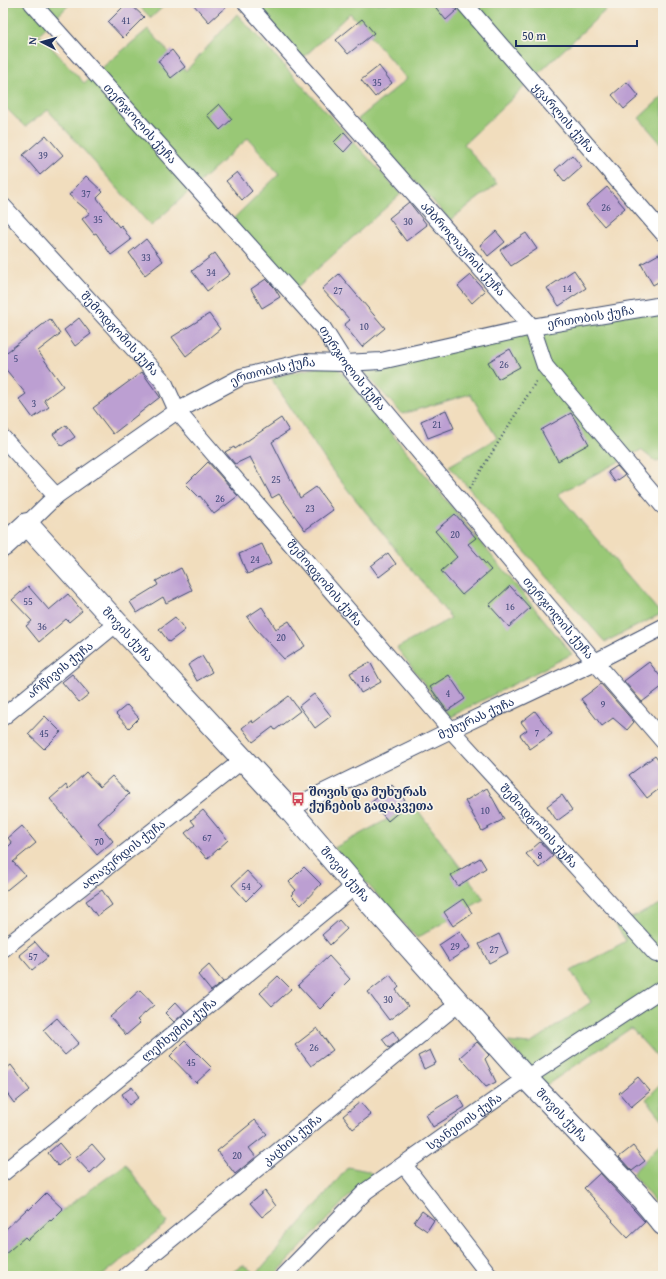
<svg xmlns="http://www.w3.org/2000/svg" width="666" height="1279" viewBox="0 0 666 1279" font-family="'Gentium Book Plus','Noto Serif Georgian',serif">
<style>
.green{fill:#99c876;stroke:#5a7c6a}
.building{fill:#bc9fd2}
.lines{fill:none;stroke-linecap:round;stroke-linejoin:round}
.street-casing{stroke:#3b496c;stroke-width:18}
.secondary-casing{stroke:#3b496c;stroke-width:24}
.path{stroke:#3b496c;stroke-width:2.5;stroke-dasharray:1 3;stroke-linecap:butt}
.street{stroke:#fff;stroke-width:16}
.secondary{stroke:#fff;stroke-width:22}
.labels{text-anchor:middle;stroke-width:3.5;stroke-linejoin:round;paint-order:stroke}
.number-label{font-size:10px;fill:#434b7b}
.street-label{font-size:12px;fill:#1b2f5e;stroke:#f7f3e8}
.poi-label{font-size:12px;font-weight:bold;fill:#1b2f5e;stroke:#f7f3e8;text-anchor:start}
</style>
<rect width="100%" height="100%" fill="#f7f3e8"/>
<filter id="ink" filterUnits="userSpaceOnUse"><feTurbulence type="fractalNoise" baseFrequency=".025" numOctaves="2"/><feDisplacementMap in="SourceGraphic" scale="8" xChannelSelector="R" yChannelSelector="G"/><feConvolveMatrix kernelMatrix="1 2 1 2 8 2 1 2 1" color-interpolation-filters="sRGB"/></filter>
<filter id="wash" filterUnits="userSpaceOnUse"><feTurbulence type="fractalNoise" baseFrequency=".012" numOctaves="4" result="noise"/><feDisplacementMap in="SourceGraphic" scale="16" xChannelSelector="R" yChannelSelector="G"/><feGaussianBlur stdDeviation="0.9" result="paint"/><feColorMatrix in="noise" values="0 0 0 0 0 0 0 0 0 0 0 0 0 0 0 0 0 1.4 0 .05"/><feComposite in="paint" operator="in"/></filter>
<g filter="url(#wash)">
<rect width="100%" height="100%" fill="#f1ddbd"/>
<g class="green">
<polygon points="3,3 71,3 39,34 84,83 148,29 186,71 237,14 401,194 295,289 232,220 279,174 248,138 151,226 48,110 25,127 3,105"/>
<polygon points="136,3 167,3 151,18"/>
<polygon points="255,3 613,3 464,144 497,184 450,220 358,119 407,79 350,13 302,59"/>
<polygon points="663,96 663,146 639,118"/>
<polygon points="663,306 663,459 656,462 641,450 558,494 661,614 605,642 449,466 497,438 470,394 402,414 356,363"/>
<polygon points="334,363 572,654 450,717 397,648 451,618 331,469 271,378"/>
<polygon points="414,805 484,899 417,938 334,848"/>
<polygon points="663,903 663,1064 631,1028 545,1086 508,1042 530,1044 591,1002 571,971 626,941 616,925"/>
<polygon points="663,1082 663,1120 646,1099"/>
<polygon points="663,1141 663,1212 632,1174"/>
<polygon points="126,1164 167,1223 102,1276 3,1276 3,1253"/>
<polygon points="348,1167 368,1171 374,1176 346,1199 274,1276 227,1276 243,1265 256,1274 321,1200"/>
</g>
<g id="blocks">
<g class="building">
<polygon points="127,3 129,3 144,17 123,38 108,22"/>
<polygon points="192,3 230,3 209,22"/>
<polygon points="432,3 450,3 457,10 446,20"/>
<polygon points="362,19 374,33 348,54 336,40"/>
<polygon points="172,50 185,67 171,78 158,61"/>
<polygon points="379,66 392,83 375,97 361,80"/>
<polygon points="627,82 639,96 624,109 612,95"/>
<polygon points="219,104 232,119 220,130 207,115"/>
<polygon points="344,132 353,142 344,152 334,142"/>
<polygon points="46,135 63,155 40,175 23,155"/>
<polygon points="572,155 582,167 565,182 555,170"/>
<polygon points="237,172 252,191 242,200 226,181"/>
<polygon points="86,176 103,192 97,198 119,227 121,225 131,240 111,255 96,233 94,234 82,219 90,213 69,195"/>
<polygon points="607,187 625,208 604,226 586,205"/>
<polygon points="409,202 427,225 406,241 389,218"/>
<polygon points="496,231 505,242 488,256 480,245"/>
<polygon points="526,233 537,249 511,266 500,250"/>
<polygon points="146,239 163,261 145,275 129,253"/>
<polygon points="215,253 230,274 207,291 192,271"/>
<polygon points="659,254 663,261 663,279 653,285 641,264"/>
<polygon points="574,270 586,288 559,306 547,288"/>
<polygon points="339,274 385,328 362,347 344,325 350,320 322,289"/>
<polygon points="471,275 485,291 472,303 458,286"/>
<polygon points="266,279 274,287 280,297 262,308 251,289"/>
<polygon points="209,314 220,329 186,356 172,337"/>
<polygon points="79,318 91,334 75,346 64,330"/>
<polygon points="50,319 60,334 38,351 63,386 44,400 49,407 33,418 19,399 26,394 3,366 3,355"/>
<polygon points="510,349 520,367 498,379 488,362"/>
<polygon points="142,372 160,397 113,434 93,408"/>
<polygon points="446,410 454,428 428,438 421,421"/>
<polygon points="571,413 589,444 558,461 541,430"/>
<polygon points="281,418 289,431 272,442 300,498 316,487 333,510 305,530 279,494 272,498 250,457 235,464 225,452 234,447 235,449"/>
<polygon points="66,425 75,437 62,446 53,434"/>
<polygon points="208,462 238,496 214,514 200,496 199,497 186,484"/>
<polygon points="617,466 625,475 615,482 608,472"/>
<polygon points="455,514 476,538 468,544 491,570 462,595 441,571 457,557 435,531"/>
<polygon points="262,544 271,564 247,574 239,554"/>
<polygon points="388,553 396,564 379,577 371,566"/>
<polygon points="181,568 192,590 166,603 163,597 137,613 130,602 158,585 156,581"/>
<polygon points="28,586 49,610 68,594 82,611 69,622 66,619 39,642 26,626 32,621 12,600"/>
<polygon points="510,586 530,608 509,627 489,605"/>
<polygon points="262,607 276,629 289,621 305,646 284,659 255,628 247,617"/>
<polygon points="175,617 185,630 169,642 159,629"/>
<polygon points="202,656 212,672 197,681 188,665"/>
<polygon points="370,662 381,682 361,693 350,673"/>
<polygon points="649,662 663,680 663,686 642,702 624,681"/>
<polygon points="72,674 89,694 79,702 62,682"/>
<polygon points="449,675 465,699 447,711 430,687"/>
<polygon points="601,684 634,722 627,730 613,718 602,726 581,699"/>
<polygon points="314,694 331,716 315,728 299,706"/>
<polygon points="289,696 300,711 275,730 273,727 253,742 242,728 252,720 253,723"/>
<polygon points="127,705 139,718 129,728 116,714"/>
<polygon points="535,711 552,734 530,749 520,735 527,730 521,722"/>
<polygon points="45,716 61,732 44,749 28,734"/>
<polygon points="655,756 663,767 663,786 647,798 629,775"/>
<polygon points="86,772 100,787 112,776 129,794 98,823 113,841 97,855 50,799 66,785 68,789"/>
<polygon points="392,785 408,804 388,821 372,802"/>
<polygon points="487,788 504,819 482,831 465,801"/>
<polygon points="562,795 572,810 557,821 547,806"/>
<polygon points="203,810 228,840 207,859 185,833 195,825 191,820"/>
<polygon points="22,826 36,843 13,862 25,875 3,893 3,850 4,851 12,843 8,838"/>
<polygon points="540,842 553,856 539,868 526,854"/>
<polygon points="480,858 486,868 458,886 451,875"/>
<polygon points="304,867 321,884 301,905 291,895 296,890 289,882"/>
<polygon points="247,871 261,886 246,901 232,885"/>
<polygon points="102,890 112,905 97,916 86,901"/>
<polygon points="463,899 472,913 453,926 444,912"/>
<polygon points="339,920 347,929 330,945 322,935"/>
<polygon points="460,931 471,947 449,961 439,945"/>
<polygon points="499,934 508,953 489,963 479,944"/>
<polygon points="35,942 48,957 32,970 19,955"/>
<polygon points="329,956 350,979 320,1009 298,985"/>
<polygon points="209,965 223,982 211,991 198,975"/>
<polygon points="390,975 399,987 396,990 408,1006 389,1020 368,992"/>
<polygon points="278,976 291,989 272,1006 260,993"/>
<polygon points="140,990 154,1005 137,1020 140,1023 126,1035 110,1017"/>
<polygon points="176,1002 185,1012 174,1022 165,1013"/>
<polygon points="57,1018 79,1043 65,1055 43,1030"/>
<polygon points="317,1028 333,1050 311,1066 295,1045"/>
<polygon points="393,1031 399,1040 389,1048 382,1039"/>
<polygon points="185,1041 212,1068 196,1083 170,1056"/>
<polygon points="477,1042 489,1055 485,1059 496,1082 486,1087 460,1057"/>
<polygon points="430,1050 436,1063 424,1069 418,1056"/>
<polygon points="11,1065 30,1090 14,1103 3,1088 3,1071"/>
<polygon points="638,1077 650,1091 631,1107 619,1093"/>
<polygon points="132,1087 139,1097 129,1105 122,1094"/>
<polygon points="458,1095 465,1107 433,1127 426,1115"/>
<polygon points="360,1102 371,1115 353,1129 343,1116"/>
<polygon points="255,1120 267,1134 249,1148 256,1157 235,1174 217,1151"/>
<polygon points="59,1143 70,1156 58,1166 48,1153"/>
<polygon points="92,1144 105,1159 90,1173 76,1158"/>
<polygon points="633,1146 645,1161 632,1171 619,1157"/>
<polygon points="600,1173 645,1222 628,1238 612,1221 613,1220 584,1188"/>
<polygon points="265,1191 276,1206 262,1217 250,1203"/>
<polygon points="46,1193 63,1209 51,1221 50,1220 28,1240 25,1237 3,1256 3,1232 28,1208 29,1210"/>
<polygon points="422,1211 434,1220 427,1231 414,1222"/>
</g>
</g>
</g>
<g filter="url(#ink)">
<use href="#blocks" fill-opacity="0" stroke="#3b496c" stroke-width="1"/>
<g class="lines">
<g class="street-casing">
<g id="street">
<path id="s1" d="M32 3 323 328 345 363 595 662 663 741"/>
<path id="s2" d="M246 3 532 327 545 366 663 506"/>
<path id="s3" d="M464 3 663 233"/>
<path id="s4" d="M3 206 164 382 177 411 451 730 656 954"/>
<polyline points="3,438 56,496"/>
<path id="s5" d="M27 524 56 496 177 411 241 377 303 362 345 363 381 361 532 327 663 305"/>
<path id="s6" d="M3 717 117 623"/>
<path id="s7" d="M289 809 451 730 595 662 663 627"/>
<path id="s8" d="M3 949 244 759"/>
<polyline points="404,1165 490,1276"/>
<path id="s9" d="M3 1173 355 886"/>
<path id="s10" d="M126 1276 459 1003"/>
<path id="s11" d="M283 1276 366 1191 526 1078 663 988"/>
</g>
</g>
<g class="secondary-casing">
<g id="secondary">
<path id="s12" d="M3 546 27 524 117 623 289 809 355 886 526 1078 643 1200 663 1224"/>
</g>
</g>
<polyline class="path" points="470,488 537,380"/>
<use href="#street" class="street"/>
<use href="#secondary" class="secondary"/>
</g>
</g>
<defs>
<g id="bus-bare" transform="scale(1.08)"><path d="M-5-6H5V4H4V6H2V4H-2V6H-4V4H-5ZM-3.5-4V0h7V-4ZM-3.5 1.2v1.5H-2V1.2ZM2 1.2v1.5H3.5V1.2Z" fill="#d1495b" stroke="#f7f3e8" stroke-width="2.5" paint-order="stroke"/></g>
</defs>
<g fill-rule="evenodd">
<use href="#bus-bare" x="298" y="799"/>
</g>
<g class="labels">
<g class="number-label">
<text x="126" y="24">41</text>
<text x="377" y="86">35</text>
<text x="43" y="159">39</text>
<text x="86" y="197">37</text>
<text x="606" y="211">26</text>
<text x="98" y="223">35</text>
<text x="408" y="225">30</text>
<text x="146" y="261">33</text>
<text x="211" y="276">34</text>
<text x="567" y="292">14</text>
<text x="338" y="294">27</text>
<text x="364" y="330">10</text>
<text x="16" y="362">5</text>
<text x="504" y="368">26</text>
<text x="34" y="407">3</text>
<text x="437" y="428">21</text>
<text x="276" y="483">25</text>
<text x="220" y="502">26</text>
<text x="310" y="512">23</text>
<text x="455" y="538">20</text>
<text x="255" y="563">24</text>
<text x="28" y="605">55</text>
<text x="510" y="610">16</text>
<text x="42" y="630">36</text>
<text x="281" y="641">20</text>
<text x="365" y="682">16</text>
<text x="448" y="697">4</text>
<text x="603" y="708">9</text>
<text x="537" y="736">7</text>
<text x="44" y="737">45</text>
<text x="485" y="814">10</text>
<text x="207" y="841">67</text>
<text x="99" y="845">70</text>
<text x="540" y="859">8</text>
<text x="246" y="890">54</text>
<text x="455" y="950">29</text>
<text x="494" y="953">27</text>
<text x="33" y="960">57</text>
<text x="388" y="1003">30</text>
<text x="314" y="1051">26</text>
<text x="191" y="1066">45</text>
<text x="237" y="1159">20</text>
</g>
<g class="street-label">
<text dy="4" stroke="none"><textPath href="#s3" startOffset="152">ყვარლის ქუჩა</textPath></text>
<text dy="4" stroke="none"><textPath href="#s1" startOffset="162">თერჯოლის ქუჩა</textPath></text>
<text dy="4" stroke="none"><textPath href="#s2" startOffset="328">ამბროლაურის ქუჩა</textPath></text>
<text dy="4" stroke="none"><textPath href="#s5" startOffset="617">ერთობის ქუჩა</textPath></text>
<text dy="4" stroke="none"><textPath href="#s4" startOffset="173">შემოდგომის ქუჩა</textPath></text>
<text dy="4" stroke="none"><textPath href="#s1" startOffset="486">თერჯოლის ქუჩა</textPath></text>
<text dy="4" stroke="none"><textPath href="#s5" startOffset="293">ერთობის ქუჩა</textPath></text>
<text dy="4" stroke="none"><textPath href="#s4" startOffset="497">შემოდგომის ქუჩა</textPath></text>
<text dy="4" stroke="none"><textPath href="#s1" startOffset="810">თერჯოლის ქუჩა</textPath></text>
<text dy="4" stroke="none"><textPath href="#s12" startOffset="182">შოვის ქუჩა</textPath></text>
<text dy="4" stroke="none"><textPath href="#s6" startOffset="74">არწივის ქუჩა</textPath></text>
<text dy="4" stroke="none"><textPath href="#s7" startOffset="208">მუხურას ქუჩა</textPath></text>
<text dy="4" stroke="none"><textPath href="#s4" startOffset="821">შემოდგომის ქუჩა</textPath></text>
<text dy="4" stroke="none"><textPath href="#s8" startOffset="153">ალავერდის ქუჩა</textPath></text>
<text dy="4" stroke="none"><textPath href="#s12" startOffset="506">შოვის ქუჩა</textPath></text>
<text dy="4" stroke="none"><textPath href="#s9" startOffset="227">ლეჩხუმის ქუჩა</textPath></text>
<text dy="4" stroke="none"><textPath href="#s12" startOffset="830">შოვის ქუჩა</textPath></text>
<text dy="4" stroke="none"><textPath href="#s11" startOffset="239">სვანეთის ქუჩა</textPath></text>
<text dy="4" stroke="none"><textPath href="#s10" startOffset="215">კაცხის ქუჩა</textPath></text>
</g>
<g class="poi-label">
<text x="309" y="796">შოვის და მუხურას<tspan x="309" dy="14">ქუჩების გადაკვეთა</tspan></text>
</g>
</g>
<rect width="666" height="1279" fill="none" stroke="#f7f3e8" stroke-width="16"/>
<g transform="translate(42 42) rotate(276)" stroke="#f7f3e8" stroke-width="3" paint-order="stroke">
<path d="M0-3L7 15L0 10L-7 15Z" fill="#1b2f5e"/>
<text y="-6" font-size="11" font-weight="bold" text-anchor="middle" fill="#1b2f5e">N</text>
</g>
<path d="M516 40v6h121v-6" fill="none" stroke="#1b2f5e" stroke-width="2"/>
<text x="522" y="40" font-size="12" fill="#1b2f5e" stroke="#f7f3e8" stroke-width="3" paint-order="stroke">50 m</text>
</svg>
